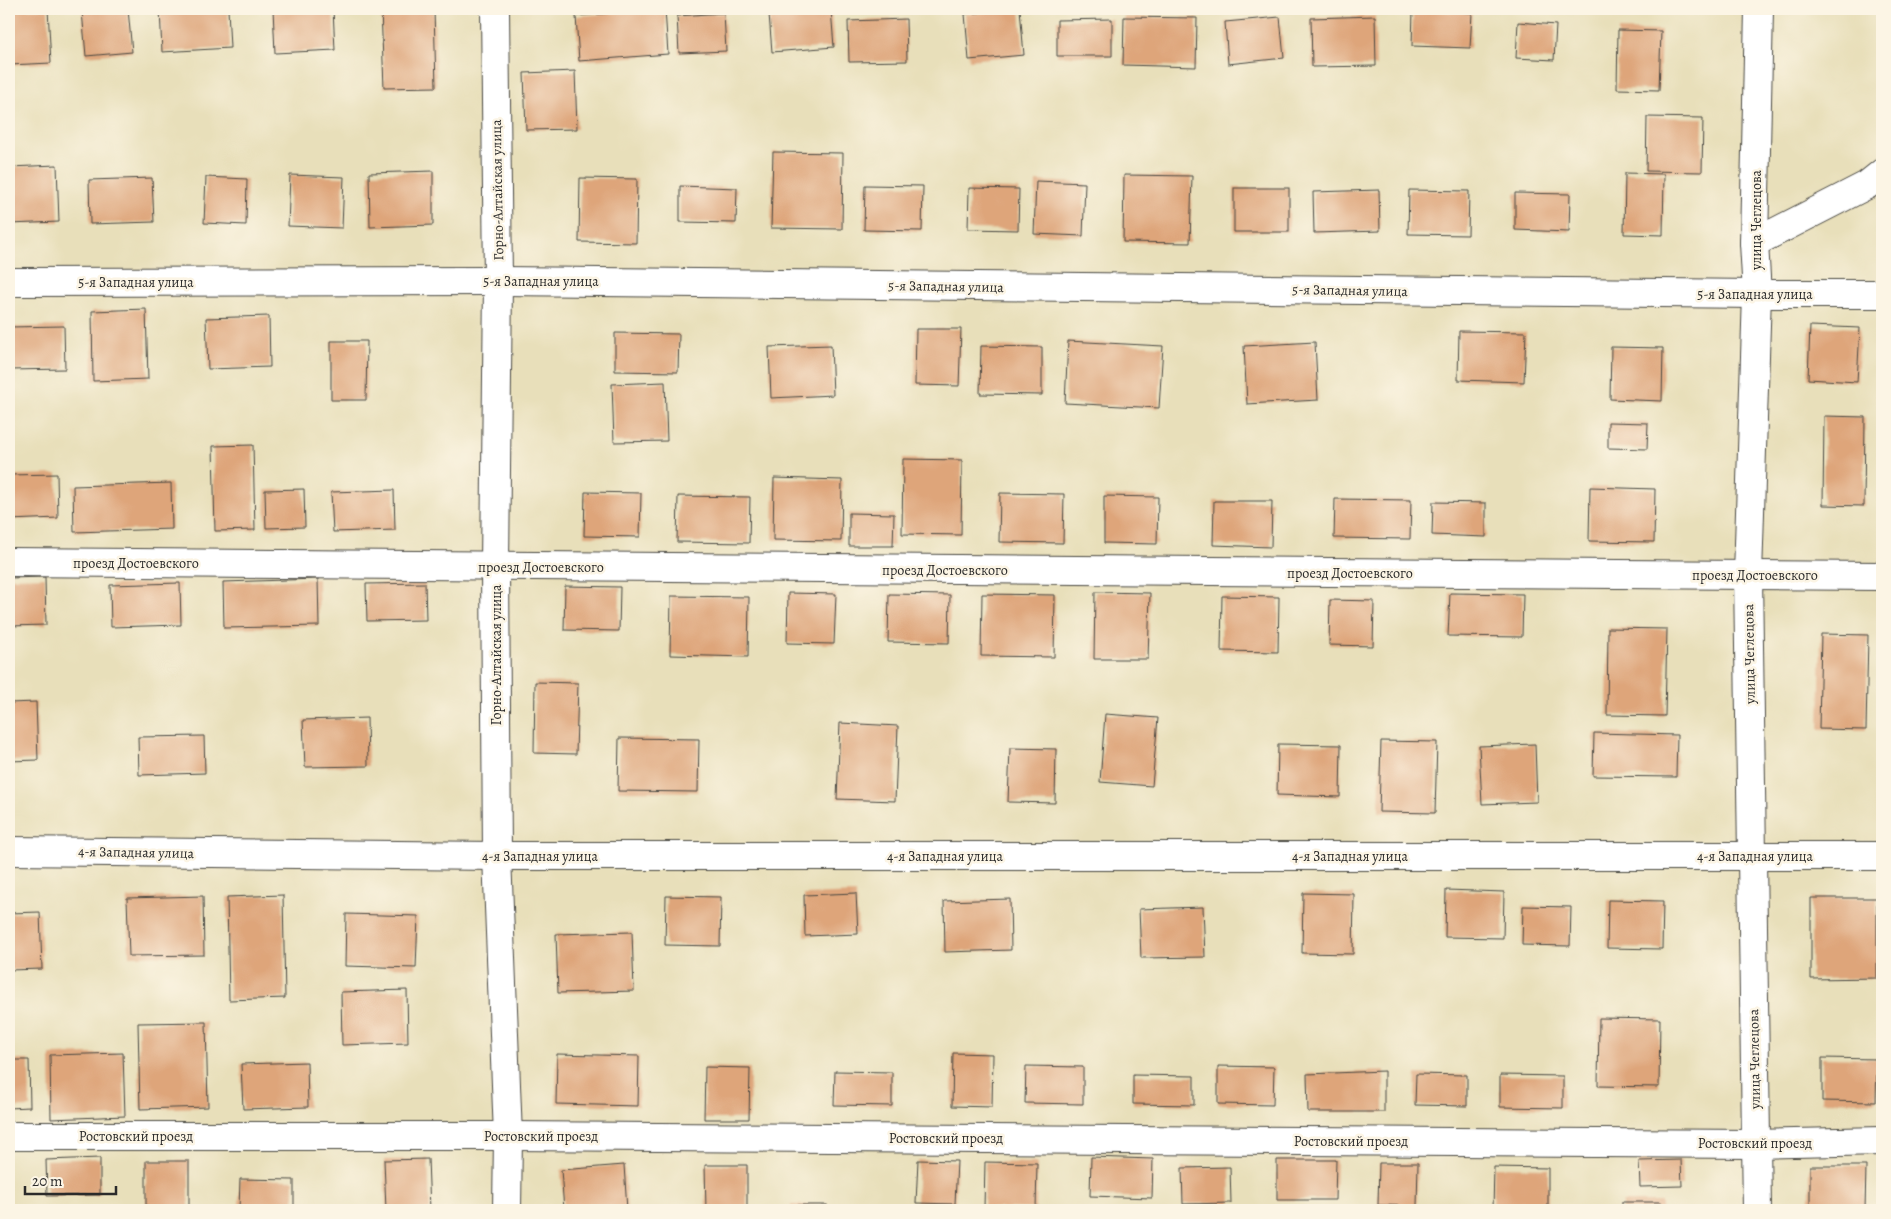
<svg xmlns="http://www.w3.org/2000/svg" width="1891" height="1219" viewBox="0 0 1891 1219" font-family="Alegreya,serif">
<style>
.building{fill:#dea57a}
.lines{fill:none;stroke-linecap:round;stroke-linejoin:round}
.minor-casing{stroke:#474640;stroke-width:30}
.minor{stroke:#fff;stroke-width:28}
.labels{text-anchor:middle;stroke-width:5;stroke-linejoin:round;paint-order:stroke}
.street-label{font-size:14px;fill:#2b2b2b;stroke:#fcf5e5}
</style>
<rect width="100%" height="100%" fill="#fcf5e5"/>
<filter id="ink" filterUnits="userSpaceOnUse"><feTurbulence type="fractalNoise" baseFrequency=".02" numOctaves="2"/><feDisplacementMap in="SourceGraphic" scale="10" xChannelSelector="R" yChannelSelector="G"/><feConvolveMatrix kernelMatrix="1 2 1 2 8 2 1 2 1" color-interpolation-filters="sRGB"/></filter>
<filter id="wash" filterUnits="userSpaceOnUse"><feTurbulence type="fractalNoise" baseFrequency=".0096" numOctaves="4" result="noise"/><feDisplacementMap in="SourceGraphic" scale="20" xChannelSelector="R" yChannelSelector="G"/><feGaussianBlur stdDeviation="1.12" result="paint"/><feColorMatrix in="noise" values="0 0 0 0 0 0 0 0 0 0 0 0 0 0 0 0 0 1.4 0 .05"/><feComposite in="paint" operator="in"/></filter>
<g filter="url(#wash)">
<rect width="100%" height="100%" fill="#e8dfba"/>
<g id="blocks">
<g class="building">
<polygon points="9,9 48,9 51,63 9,65"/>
<polygon points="107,9 128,9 132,52 86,56 82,11"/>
<polygon points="160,9 228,9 230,48 162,52"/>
<polygon points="273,9 333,9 335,50 275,53"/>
<polygon points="381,9 434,9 436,87 384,88"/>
<polygon points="665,9 668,54 579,61 576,16"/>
<polygon points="831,9 834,47 772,52 769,14"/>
<polygon points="1020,9 1024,55 969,60 965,14"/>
<polygon points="1413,10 1472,13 1470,48 1412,46"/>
<polygon points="724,13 726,51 679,53 677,16"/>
<polygon points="1375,16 1376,66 1312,67 1311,18"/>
<polygon points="1124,17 1197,18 1196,67 1123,65"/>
<polygon points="1280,17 1284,58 1228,64 1225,22"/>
<polygon points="906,19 907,61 849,62 848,21"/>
<polygon points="1112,19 1112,56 1057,56 1057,20"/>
<polygon points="1518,22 1556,25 1554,60 1516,58"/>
<polygon points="1618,30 1661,31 1659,90 1617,89"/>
<polygon points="575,71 577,129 526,130 524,73"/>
<polygon points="1647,117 1703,118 1702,172 1646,171"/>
<polygon points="773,152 843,153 842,229 771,228"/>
<polygon points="57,165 59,222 9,224 9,167"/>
<polygon points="433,171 433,225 370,227 369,173"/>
<polygon points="1625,173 1664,174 1663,235 1624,234"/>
<polygon points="290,175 344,177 342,228 288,226"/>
<polygon points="1124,175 1192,176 1190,243 1123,242"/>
<polygon points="206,177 247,179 246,225 204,223"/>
<polygon points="152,178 154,222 90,224 89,180"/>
<polygon points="580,178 637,179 636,243 579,242"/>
<polygon points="1036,181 1085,183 1083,236 1034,234"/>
<polygon points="865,185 923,186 922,231 864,230"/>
<polygon points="680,186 737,188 736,223 680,222"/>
<polygon points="969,188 1019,189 1018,230 968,229"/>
<rect x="1234" y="188" width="55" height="44"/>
<polygon points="1379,190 1380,231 1314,233 1313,192"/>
<polygon points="1409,190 1469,191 1468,235 1408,234"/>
<polygon points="1515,193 1570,194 1569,232 1515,230"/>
<polygon points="146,309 148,379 93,381 92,311"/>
<polygon points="269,316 270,367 208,369 206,318"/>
<polygon points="64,326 65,369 9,370 9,327"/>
<polygon points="1810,326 1860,328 1857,382 1808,379"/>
<polygon points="916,329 961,329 959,386 915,385"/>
<polygon points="1459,331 1526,332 1524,382 1458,380"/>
<polygon points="615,333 679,334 678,372 615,371"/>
<polygon points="331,341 367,341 366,400 331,400"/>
<polygon points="1068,341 1163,346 1159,408 1065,403"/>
<polygon points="1315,342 1318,400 1247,404 1244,346"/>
<polygon points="831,345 833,395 771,398 769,347"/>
<polygon points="981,346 1042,347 1042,395 980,394"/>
<polygon points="1611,347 1663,348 1662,401 1610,399"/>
<polygon points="665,382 667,441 614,442 612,384"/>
<polygon points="1824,416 1865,417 1864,506 1823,505"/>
<polygon points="1608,422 1648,423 1647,449 1608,448"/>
<polygon points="253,445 255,530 215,531 213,446"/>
<polygon points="903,459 962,460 961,535 902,534"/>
<polygon points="57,474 58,518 9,520 9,475"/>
<polygon points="774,478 842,480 841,541 773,540"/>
<polygon points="171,483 172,529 74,532 73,486"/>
<polygon points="1590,487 1655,489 1654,542 1589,541"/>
<polygon points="304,489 305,527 266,528 265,490"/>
<polygon points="394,490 395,530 333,532 331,492"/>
<polygon points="585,492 641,493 640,537 584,536"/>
<polygon points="1000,493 1064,494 1063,543 999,542"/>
<polygon points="678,496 750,497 749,543 677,542"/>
<polygon points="1104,496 1158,497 1157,544 1104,543"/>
<polygon points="1335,499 1411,500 1410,539 1334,538"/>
<polygon points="1214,501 1272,501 1271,547 1213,545"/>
<polygon points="1433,502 1486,503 1486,537 1432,535"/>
<polygon points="849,513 894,514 893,546 849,546"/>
<polygon points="45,577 46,625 9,626 9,578"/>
<polygon points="318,579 319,626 224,628 223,582"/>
<polygon points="180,583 181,625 111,627 110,585"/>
<polygon points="425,583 426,620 367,621 366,584"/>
<polygon points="565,586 620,587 619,631 564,630"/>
<polygon points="1095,592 1150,593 1148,659 1094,659"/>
<polygon points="788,593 836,594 834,644 787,643"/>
<polygon points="1450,593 1523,594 1522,637 1448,636"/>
<polygon points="889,594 950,595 949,643 888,642"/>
<polygon points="982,594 1055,595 1054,657 981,656"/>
<polygon points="671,596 749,597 748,657 670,655"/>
<polygon points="1222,596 1279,597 1278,652 1221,651"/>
<polygon points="1330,600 1374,601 1373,646 1329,645"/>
<polygon points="1608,628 1667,629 1665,716 1607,715"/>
<polygon points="1821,634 1868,635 1866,730 1819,729"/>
<polygon points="535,682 578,683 576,754 534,753"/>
<polygon points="36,702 38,760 9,761 9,703"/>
<polygon points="1105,714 1158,718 1152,786 1100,782"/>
<polygon points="367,718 368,766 305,767 303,720"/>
<polygon points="840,723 898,726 895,801 837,799"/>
<polygon points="1594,733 1677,735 1676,777 1593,776"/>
<polygon points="204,736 205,773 139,775 138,737"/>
<polygon points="619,738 699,739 698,792 618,791"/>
<polygon points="1880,740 1882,740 1882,783 1879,783"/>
<polygon points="1381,741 1437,742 1435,813 1379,812"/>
<polygon points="1278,744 1341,745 1340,797 1277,795"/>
<polygon points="1535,744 1537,802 1482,804 1479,746"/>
<polygon points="1010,748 1056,749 1055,803 1008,802"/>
<polygon points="1446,890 1504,892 1503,938 1445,937"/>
<polygon points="856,893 858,934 805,936 804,895"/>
<polygon points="1303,893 1354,894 1353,954 1302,953"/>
<polygon points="283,895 285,998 229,1000 227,897"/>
<polygon points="203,896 204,955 129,956 127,898"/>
<polygon points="666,896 721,897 720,946 665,945"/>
<polygon points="1811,898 1877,898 1877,978 1811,979"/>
<polygon points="1010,899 1011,950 945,952 944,901"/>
<polygon points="1608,900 1663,901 1662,949 1607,948"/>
<polygon points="1523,906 1571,907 1570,946 1522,945"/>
<polygon points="1203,907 1205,957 1141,958 1139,909"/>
<polygon points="40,912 42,969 9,970 9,913"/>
<polygon points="346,914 418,916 416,968 345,966"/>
<polygon points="632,932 634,991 558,993 556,934"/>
<polygon points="407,990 408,1043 342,1045 341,992"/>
<polygon points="1599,1018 1660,1019 1659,1087 1598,1086"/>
<polygon points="206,1022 208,1107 140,1109 138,1023"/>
<polygon points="123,1053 125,1116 51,1119 50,1055"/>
<polygon points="953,1053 993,1054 992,1107 952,1106"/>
<polygon points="557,1054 639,1056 638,1106 556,1104"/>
<polygon points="1822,1058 1877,1059 1876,1102 1822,1101"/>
<polygon points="9,1060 29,1060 30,1107 9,1108"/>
<polygon points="307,1062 308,1107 243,1109 241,1064"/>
<polygon points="1026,1066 1083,1067 1083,1104 1025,1103"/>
<polygon points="1218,1066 1274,1067 1273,1105 1218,1104"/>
<polygon points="705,1067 750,1068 749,1119 704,1119"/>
<polygon points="835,1071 892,1072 892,1106 834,1105"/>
<polygon points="1384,1071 1384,1112 1308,1112 1307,1074"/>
<polygon points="1416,1074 1467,1075 1467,1106 1415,1105"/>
<polygon points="1133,1075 1194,1076 1194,1105 1133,1104"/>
<polygon points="1500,1075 1563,1076 1563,1108 1500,1107"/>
<polygon points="1091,1157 1153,1159 1152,1198 1090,1196"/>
<polygon points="100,1158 100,1195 47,1196 46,1160"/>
<polygon points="428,1159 430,1210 386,1210 384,1160"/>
<polygon points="918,1160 957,1161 955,1204 916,1203"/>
<polygon points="1277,1160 1336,1160 1335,1200 1277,1200"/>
<polygon points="1681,1160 1682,1186 1640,1187 1639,1161"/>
<rect x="146" y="1161" width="43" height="49"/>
<polygon points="985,1162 1037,1163 1036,1209 984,1208"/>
<polygon points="1379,1163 1418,1163 1417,1206 1378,1205"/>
<polygon points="624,1165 627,1210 564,1210 561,1170"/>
<polygon points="705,1165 747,1165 747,1210 706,1210"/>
<polygon points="1810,1166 1866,1166 1865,1210 1810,1210"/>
<polygon points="1230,1167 1231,1203 1183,1204 1182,1168"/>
<polygon points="1494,1167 1548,1168 1548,1210 1493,1210"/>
<polygon points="240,1179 294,1180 294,1210 239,1210"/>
<rect x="1622" y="1202" width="39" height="8"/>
<rect x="791" y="1205" width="36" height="5"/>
</g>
</g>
</g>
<g filter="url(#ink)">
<use href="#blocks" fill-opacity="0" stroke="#474640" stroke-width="1"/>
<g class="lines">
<g class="minor-casing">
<g id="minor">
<polyline points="495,9 498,281 495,566 497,856 508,1136 507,1210"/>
<polyline points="1754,243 1867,185 1882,173"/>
<polyline points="9,282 498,281 1757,294 1882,294"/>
<polyline points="9,562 1882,576"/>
<polyline points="9,851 497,856 1882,856"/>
<polyline points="9,1136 508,1136 1755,1144 1882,1141"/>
<polyline points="1757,1210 1748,575 1757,294 1754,243 1759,9"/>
</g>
</g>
<use href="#minor" class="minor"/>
</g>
</g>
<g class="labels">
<g class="street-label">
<text transform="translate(497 190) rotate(-91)" y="5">Горно-Алтайская улица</text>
<text transform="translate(1756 220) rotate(-90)" y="5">улица Чеглецова</text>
<text x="541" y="286">5-я Западная улица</text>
<text x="136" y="287">5-я Западная улица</text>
<text transform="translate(946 286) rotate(1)" y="5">5-я Западная улица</text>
<text transform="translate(1350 290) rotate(1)" y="5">5-я Западная улица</text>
<text x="1755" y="299">5-я Западная улица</text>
<text x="136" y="568">проезд Достоевского</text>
<text x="541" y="572">проезд Достоевского</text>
<text x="945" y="575">проезд Достоевского</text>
<text x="1350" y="578">проезд Достоевского</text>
<text x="1755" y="580">проезд Достоевского</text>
<text transform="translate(1749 654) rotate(-91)" y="5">улица Чеглецова</text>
<text transform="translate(496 655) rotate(-90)" y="5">Горно-Алтайская улица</text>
<text transform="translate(136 852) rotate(1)" y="5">4-я Западная улица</text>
<text x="540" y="861">4-я Западная улица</text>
<text x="945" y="861">4-я Западная улица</text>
<text x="1350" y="861">4-я Западная улица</text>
<text x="1755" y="861">4-я Западная улица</text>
<text transform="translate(1754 1059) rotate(-91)" y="5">улица Чеглецова</text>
<text x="136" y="1141">Ростовский проезд</text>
<text x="541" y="1141">Ростовский проезд</text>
<text x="946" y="1143">Ростовский проезд</text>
<text x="1351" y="1146">Ростовский проезд</text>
<text x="1755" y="1148">Ростовский проезд</text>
</g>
</g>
<rect width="1891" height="1219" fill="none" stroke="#fcf5e5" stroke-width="30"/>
<path d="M25 1186v8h91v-8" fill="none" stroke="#2b2b2b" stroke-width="2.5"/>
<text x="32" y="1186" font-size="15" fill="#2b2b2b" stroke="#fcf5e5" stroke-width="4" paint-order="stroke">20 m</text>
</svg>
